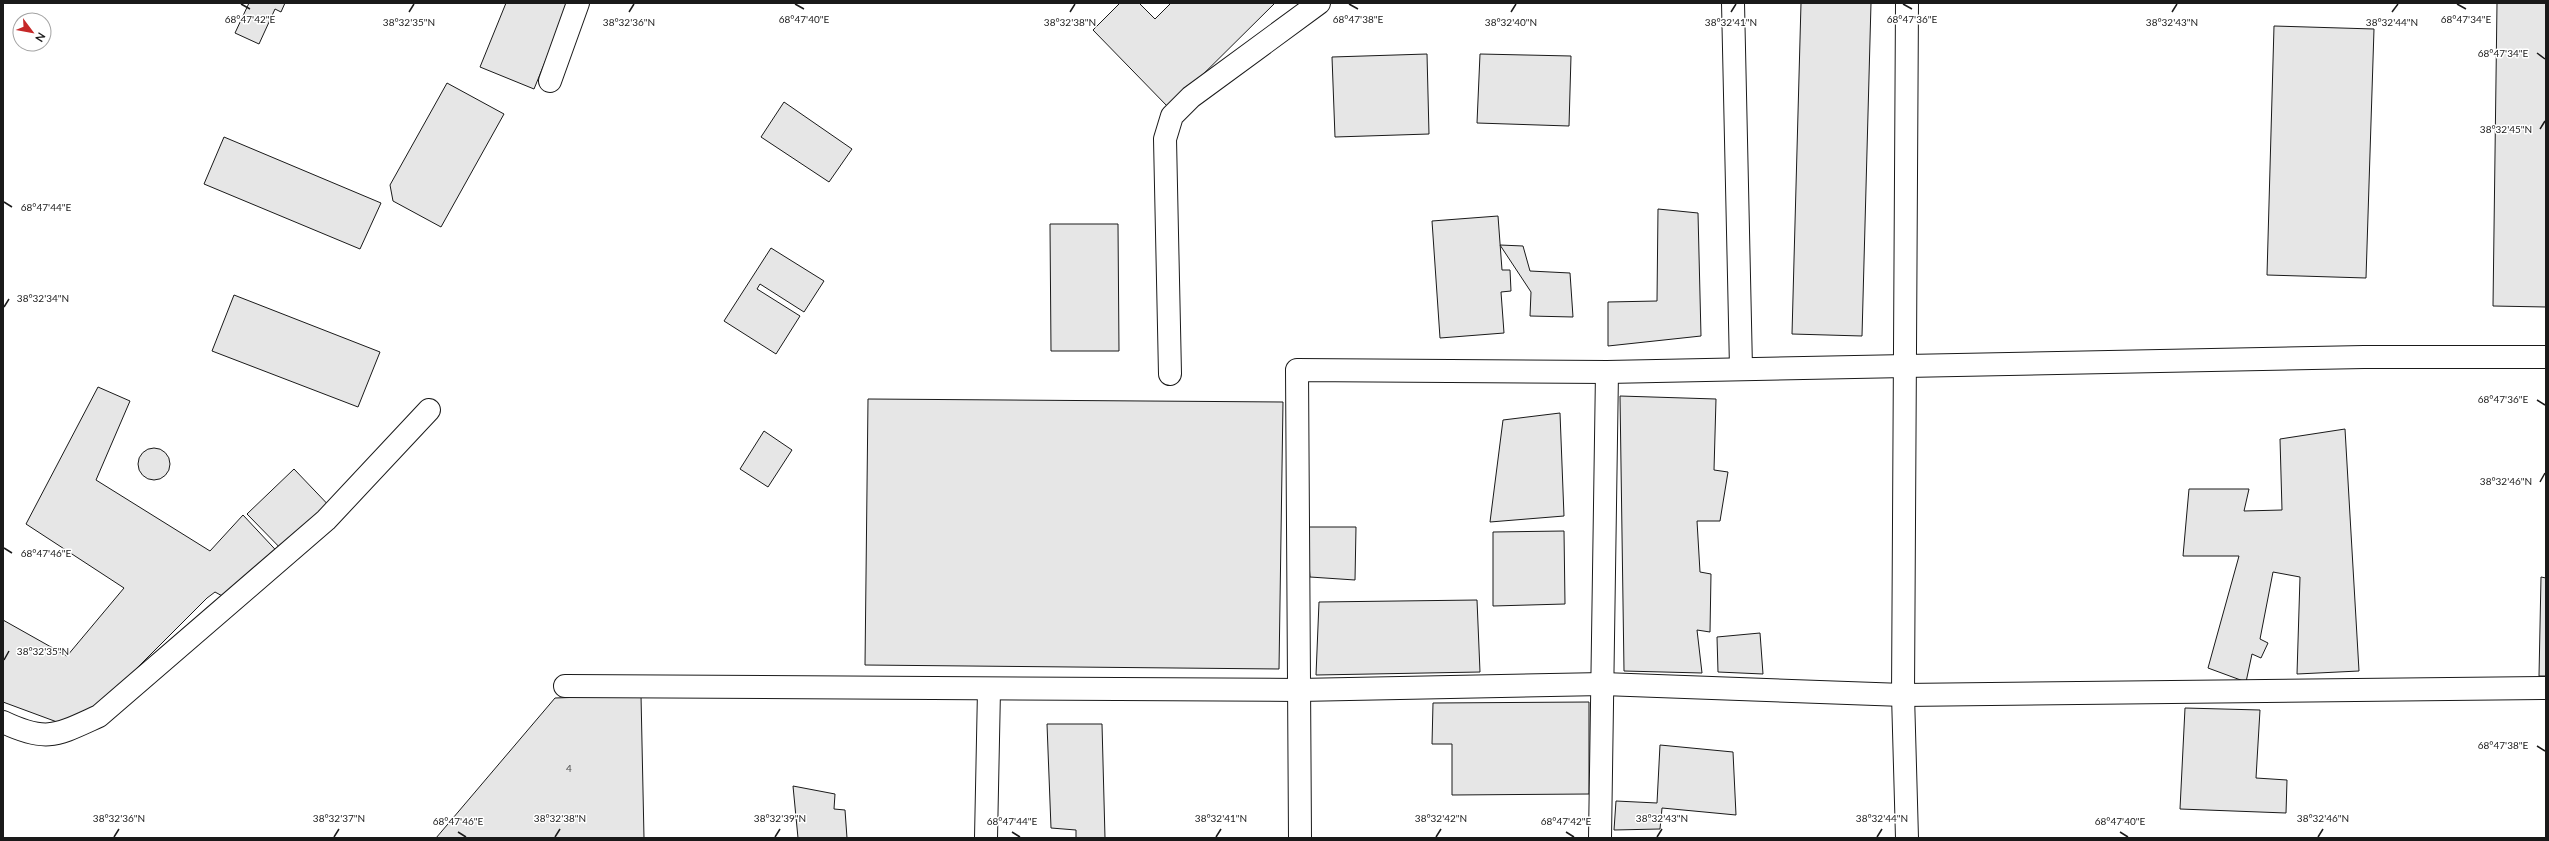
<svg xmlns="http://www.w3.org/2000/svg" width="2549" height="841" viewBox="0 0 2549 841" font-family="Lato,sans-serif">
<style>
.building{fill:#e6e6e6;stroke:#1a1a1a}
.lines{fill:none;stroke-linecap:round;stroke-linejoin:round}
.street-casing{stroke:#1a1a1a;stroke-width:24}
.street{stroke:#fff;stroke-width:22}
.ticks{fill:none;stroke:#1a1a1a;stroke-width:1.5}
.labels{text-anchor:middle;stroke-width:3;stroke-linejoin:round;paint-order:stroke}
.number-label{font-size:10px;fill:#4d4d4d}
.ticks-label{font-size:10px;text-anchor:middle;fill:#1a1a1a;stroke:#fff;stroke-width:3;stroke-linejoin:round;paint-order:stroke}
</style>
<rect width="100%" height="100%" fill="#fff"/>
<g class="building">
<polygon points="249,3 285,3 281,12 275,9 259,44 235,33"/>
<polygon points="506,3 569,3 534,89 480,67"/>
<polygon points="1120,3 1139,3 1155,19 1171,3 1275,3 1169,108 1093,30"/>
<polygon points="1801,3 1871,3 1862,336 1792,334"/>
<polygon points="2497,3 2546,3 2546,307 2493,306"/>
<polygon points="2274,26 2374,29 2366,278 2267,275"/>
<polygon points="1427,54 1429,134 1335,137 1332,57"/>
<polygon points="1480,54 1571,56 1569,126 1477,123"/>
<polygon points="447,83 504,114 441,227 393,201 390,185"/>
<polygon points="784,102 852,149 829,182 761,137"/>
<polygon points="224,137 381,203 360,249 204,184"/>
<polygon points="1658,209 1698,213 1701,336 1608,346 1608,302 1657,301"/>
<polygon points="1498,216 1502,270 1510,270 1511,291 1501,292 1504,333 1440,338 1432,221"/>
<polygon points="1050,224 1118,224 1119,351 1051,351"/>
<polygon points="1500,245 1523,246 1530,271 1570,273 1573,317 1530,316 1531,292"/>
<polygon points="771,248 824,281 804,312 760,284 757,289 800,316 776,354 724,321"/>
<polygon points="234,295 380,352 358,407 212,351"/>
<polygon points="98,387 130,401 96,480 210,551 243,515 286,561 235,603 215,592 207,598 76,729 3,702 3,620 67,656 124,588 26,524"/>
<polygon points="1620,396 1716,399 1714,470 1728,472 1720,521 1697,521 1700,572 1711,574 1710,632 1697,630 1702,673 1624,671"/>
<polygon points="868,399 1283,402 1279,669 865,665"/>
<polygon points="1560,413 1564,516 1490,522 1503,420"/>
<polygon points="2345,429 2359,671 2297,674 2300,577 2273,572 2260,639 2268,643 2261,658 2252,654 2246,682 2208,668 2239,556 2183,556 2189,489 2249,489 2244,511 2282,510 2280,439"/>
<polygon points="764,431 792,450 768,487 740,469"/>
<circle cx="154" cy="464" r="16"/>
<polygon points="294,469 337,514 291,559 247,514"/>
<polygon points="1306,527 1356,527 1355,580 1310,577"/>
<polygon points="1564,531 1565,604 1493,606 1493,532"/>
<polygon points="2541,577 2546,578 2546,676 2539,676"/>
<polygon points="1477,600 1480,672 1316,675 1319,602"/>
<polygon points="1760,633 1763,674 1718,672 1717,637"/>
<polygon points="641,695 644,838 436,838 555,698"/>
<polygon points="1589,702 1589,794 1452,795 1452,744 1432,744 1433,703"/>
<polygon points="2185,708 2260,710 2256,778 2287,780 2286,813 2180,809"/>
<polygon points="1047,724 1102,724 1105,838 1076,838 1076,830 1051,828"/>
<polygon points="1660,745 1733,752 1736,815 1662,808 1660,829 1614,830 1616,801 1657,803"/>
<polygon points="793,786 835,794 834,809 845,810 847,838 798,838"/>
</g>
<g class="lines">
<g class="street-casing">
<g id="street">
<polyline points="1733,3 1741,368"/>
<polyline points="550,81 578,3"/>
<polyline points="1170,374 1165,139 1172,116 1191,97 1319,3"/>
<polyline points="565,686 1299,690 1603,684 1903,695 2546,688"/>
<path d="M3 722C47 743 57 735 99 716L326 520 429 410"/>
<polyline points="986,838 989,690"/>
<polyline points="1300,838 1297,370 1607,372 2364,357 2546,357"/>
<polyline points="1600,838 1607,372"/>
<polyline points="1907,838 1903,695 1907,3"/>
</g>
</g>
<use href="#street" class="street"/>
</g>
<path class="ticks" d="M241 4 250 9M795 4 804 9M1349 4 1358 9M1903 4 1912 9M2457 4 2466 9M409 12 414 4M629 12 634 4M1070 12 1075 4M1511 12 1516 4M1731 12 1736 4M2172 12 2177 4M2392 12 2398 4M2537 53 2545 59M2540 129 2545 121M4 202 12 207M4 307 9 299M2537 400 2545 405M2540 482 2545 473M4 548 12 553M4 660 9 651M2537 746 2545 751M458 832 466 837M1012 832 1020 837M1566 832 1574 837M2120 832 2128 837M114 837 119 829M334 837 339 829M555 837 560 829M775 837 780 829M1216 837 1221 829M1436 837 1441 829M1657 837 1662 829M1877 837 1882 829M2318 837 2323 829"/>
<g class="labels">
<g class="number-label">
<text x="569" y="772">4</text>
</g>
</g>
<g class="ticks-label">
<text x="2466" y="23">68°47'34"E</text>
<text x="250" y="23">68°47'42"E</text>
<text x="804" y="23">68°47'40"E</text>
<text x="1358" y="23">68°47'38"E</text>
<text x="1912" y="23">68°47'36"E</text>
<text x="409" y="26">38°32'35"N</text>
<text x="629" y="26">38°32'36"N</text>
<text x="1070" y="26">38°32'38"N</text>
<text x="1511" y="26">38°32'40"N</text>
<text x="1731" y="26">38°32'41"N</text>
<text x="2172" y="26">38°32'43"N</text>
<text x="2392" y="26">38°32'44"N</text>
<text x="2503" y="57">68°47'34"E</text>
<text x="2506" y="133">38°32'45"N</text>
<text x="46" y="211">68°47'44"E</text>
<text x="43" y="302">38°32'34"N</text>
<text x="2503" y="403">68°47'36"E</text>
<text x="2506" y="485">38°32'46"N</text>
<text x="46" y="557">68°47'46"E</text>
<text x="43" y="655">38°32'35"N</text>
<text x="2503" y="749">68°47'38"E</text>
<text x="119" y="822">38°32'36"N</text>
<text x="339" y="822">38°32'37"N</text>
<text x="560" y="822">38°32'38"N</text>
<text x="780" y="822">38°32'39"N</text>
<text x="1221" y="822">38°32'41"N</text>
<text x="1441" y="822">38°32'42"N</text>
<text x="1662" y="822">38°32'43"N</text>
<text x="1882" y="822">38°32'44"N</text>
<text x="2323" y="822">38°32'46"N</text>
<text x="458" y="825">68°47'46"E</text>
<text x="1012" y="825">68°47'44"E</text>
<text x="1566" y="825">68°47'42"E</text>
<text x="2120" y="825">68°47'40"E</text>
</g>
<rect width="2549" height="841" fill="none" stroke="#1a1a1a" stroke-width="8"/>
<g transform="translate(32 32) rotate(122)"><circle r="19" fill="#ffffff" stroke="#a3a3a3"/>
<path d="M0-3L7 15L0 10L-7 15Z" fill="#c62828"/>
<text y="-6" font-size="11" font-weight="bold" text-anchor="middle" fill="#1a1a1a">N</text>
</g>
</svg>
